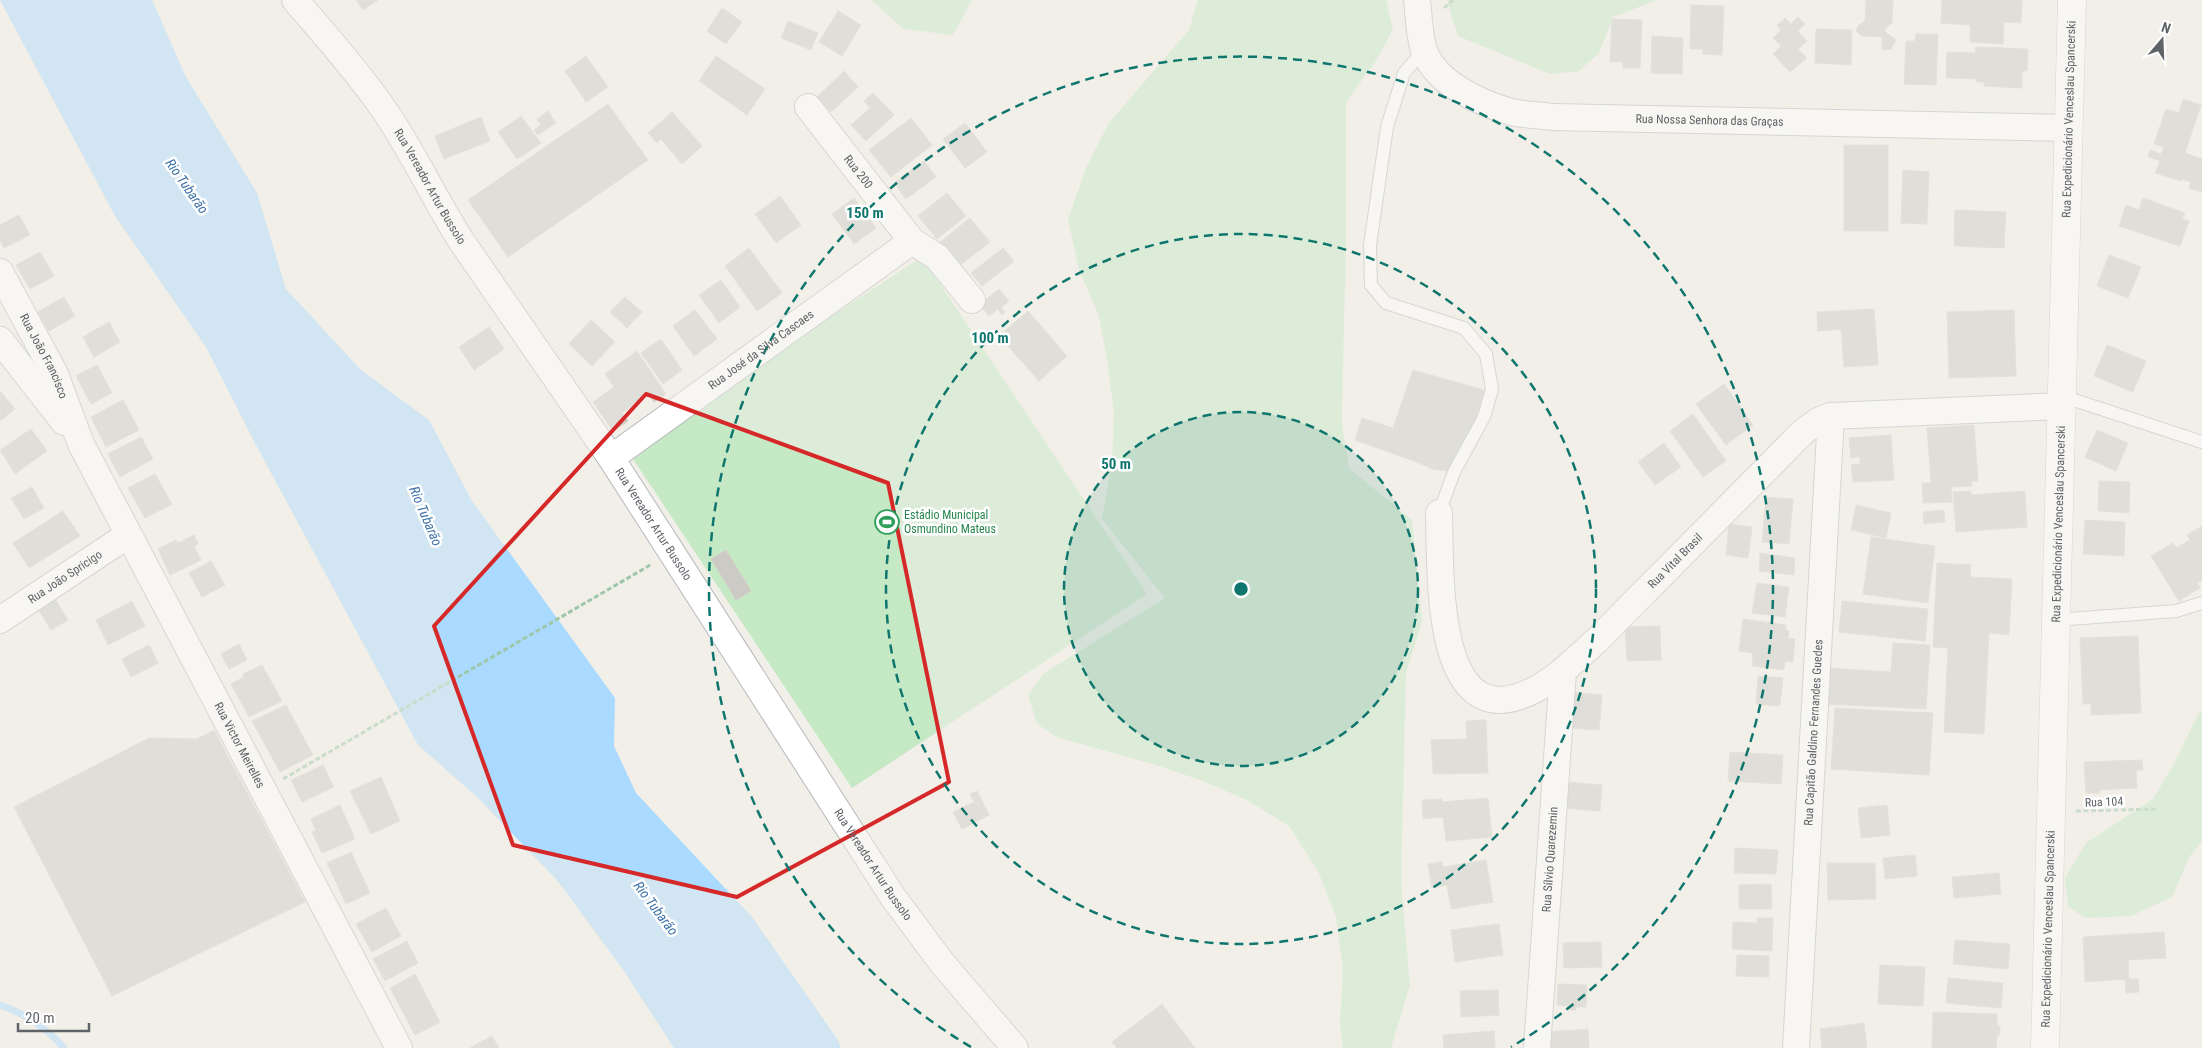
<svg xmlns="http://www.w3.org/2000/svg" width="2202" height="1048" viewBox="0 0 2202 1048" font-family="'Roboto Condensed',sans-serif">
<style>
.green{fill:#c5e8c5}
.water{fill:#aadaff}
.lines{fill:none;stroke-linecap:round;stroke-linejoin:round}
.stream{stroke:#aadaff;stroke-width:7}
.building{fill:#cccac5;stroke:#d6d1c6}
.service-casing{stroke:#b5b8bc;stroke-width:14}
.minor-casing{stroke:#b5b8bc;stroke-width:28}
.tertiary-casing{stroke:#b5b8bc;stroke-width:29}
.path{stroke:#9cc7a9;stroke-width:3;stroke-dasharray:5 2.5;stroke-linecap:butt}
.service{stroke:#fff;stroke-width:12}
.minor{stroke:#fff;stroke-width:26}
.tertiary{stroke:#fff;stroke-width:28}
.marked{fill:none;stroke:#d62828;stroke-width:4;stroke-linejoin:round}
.ring{fill:none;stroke:#0f766e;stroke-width:2.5;stroke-dasharray:9 6}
.labels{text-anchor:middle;stroke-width:5;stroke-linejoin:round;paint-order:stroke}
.street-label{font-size:12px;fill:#5f6368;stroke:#fff}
.leisure-label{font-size:12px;fill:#27864d;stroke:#fff;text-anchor:start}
.water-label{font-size:14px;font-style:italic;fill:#4174aa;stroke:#fff}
.centre{fill:#0f766e;stroke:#fff;stroke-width:2.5}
.ring-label{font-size:15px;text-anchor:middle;font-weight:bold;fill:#0f766e;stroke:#fff;stroke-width:5;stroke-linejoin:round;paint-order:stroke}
</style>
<rect width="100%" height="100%" fill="#f1efe8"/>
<g class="green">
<polygon points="871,0 972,0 953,35 904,29"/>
<polygon points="1198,0 1386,0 1393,29 1376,61 1346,102 1346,246 1342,408 1342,425 1349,468 1412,520 1422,621 1406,673 1401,881 1410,985 1391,1048 1343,1048 1340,1024 1343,969 1336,917 1318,871 1289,826 1247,800 1200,780 1153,764 1059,738 1037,724 1028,695 1043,674 1165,598 1102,519 1112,462 1114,413 1108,365 1099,316 1079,269 1068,220 1086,168 1109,123 1189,30"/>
<polygon points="1447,0 1657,0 1613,17 1599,53 1579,71 1550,74 1458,36"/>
<polygon points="922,257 1147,594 852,788 627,450"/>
<polygon points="2202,712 2202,841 2190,856 2172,897 2131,916 2085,918 2068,906 2065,878 2086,843 2153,799 2174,764 2199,713"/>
</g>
<polygon class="water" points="0,0 152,0 186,77 257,193 286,289 361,370 429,420 472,501 615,698 614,746 636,793 752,917 838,1040 841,1048 674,1048 624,971 557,880 476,796 418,745 256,445 206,347 115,216"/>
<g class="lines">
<path class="stream" d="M0 1005C24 1013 48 1029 64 1048"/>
</g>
<g class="building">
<polygon points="356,0 378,0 363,10"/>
<polygon points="1866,0 1893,0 1892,23 1885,29 1885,32 1895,39 1895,42 1891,49 1882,50 1882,37 1861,36 1856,31 1858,26 1865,21"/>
<polygon points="1942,0 2022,0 2021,23 2004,22 2003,44 1970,42 1970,25 1941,23"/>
<polygon points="1691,5 1724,6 1722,55 1703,54 1703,49 1690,49"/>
<polygon points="722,8 742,22 726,44 707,31"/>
<polygon points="838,11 861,25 842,56 819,42"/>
<polygon points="1798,17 1805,24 1798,31 1807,41 1798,49 1807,58 1790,72 1773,54 1781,46 1773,38 1781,30 1777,25 1785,18 1791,24"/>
<polygon points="1612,19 1642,20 1640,68 1623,68 1623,62 1610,62"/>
<polygon points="788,21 818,33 811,50 781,38"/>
<polygon points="1816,29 1852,30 1851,65 1815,63"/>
<polygon points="1916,34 1938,34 1936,85 1904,84 1906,41 1915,41"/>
<polygon points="1652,36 1683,38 1682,74 1651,73"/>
<polygon points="1976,47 2028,49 2027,70 2022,72 2022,88 1984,86 1984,82 1976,82 1977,79 1946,78 1947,52 1975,53"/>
<polygon points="586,56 608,87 586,102 565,71"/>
<polygon points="716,56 765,89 747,115 699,81"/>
<polygon points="844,71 858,87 831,112 817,97"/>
<polygon points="873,93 894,115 866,141 851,125 870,108 864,101"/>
<polygon points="2183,99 2201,105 2185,153 2202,159 2202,192 2189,188 2191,182 2181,179 2181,181 2155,173 2160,161 2148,157 2150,150 2161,154 2164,147 2154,144 2166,109 2179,113"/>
<polygon points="608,104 648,160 508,257 468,200"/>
<polygon points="548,111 556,123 538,135 534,130 541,125 537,119"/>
<polygon points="672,112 702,146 682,164 661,139 657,143 648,133"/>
<polygon points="521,116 541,143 517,159 498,132"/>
<polygon points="481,117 490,141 444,159 435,136"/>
<polygon points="911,118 932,145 891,177 869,150"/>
<polygon points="965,123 987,152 965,168 943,139"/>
<rect x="1844" y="145" width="44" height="86"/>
<polygon points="924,161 936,177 906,199 894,183"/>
<polygon points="1903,170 1929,172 1927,224 1901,223"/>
<polygon points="947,193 966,216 937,239 918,216"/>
<polygon points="780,196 801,225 776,243 755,214"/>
<polygon points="854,198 876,228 854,244 832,214"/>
<polygon points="2143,198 2185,213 2182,219 2189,221 2180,246 2119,226 2126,205 2139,210"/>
<polygon points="1955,210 2006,212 2004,248 1954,246"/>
<polygon points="19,215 30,235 4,248 0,240 0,225"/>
<polygon points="970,218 990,242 958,267 939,243"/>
<polygon points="749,248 782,293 757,311 725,266"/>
<polygon points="1003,248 1014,261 982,286 971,273"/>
<polygon points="40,252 54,276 30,289 16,265"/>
<polygon points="2109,255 2141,267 2128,298 2097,286"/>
<polygon points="721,280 740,307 719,323 699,295"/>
<polygon points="999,289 1009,301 1001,307 1005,312 1002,315 998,309 989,316 980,304"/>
<polygon points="64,297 75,316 49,331 38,312"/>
<polygon points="625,297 642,312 627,328 610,312"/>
<polygon points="1874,309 1878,365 1844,367 1841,329 1818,331 1817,312"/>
<polygon points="695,310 717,339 694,356 673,326"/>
<polygon points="2014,310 2016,376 1949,378 1947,312"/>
<polygon points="1028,311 1067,356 1039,381 999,336"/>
<polygon points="591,320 615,342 592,366 569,344"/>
<polygon points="109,322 120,342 94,357 83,337"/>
<polygon points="489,327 504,349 474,370 459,347"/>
<polygon points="661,339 682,370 663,384 641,353"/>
<polygon points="2107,345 2146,361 2133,392 2094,376"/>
<polygon points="637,351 666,394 654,402 649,394 622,413 628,421 613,431 593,402 614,387 605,374"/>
<polygon points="97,365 112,393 91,404 76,376"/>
<polygon points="1413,370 1484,390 1474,424 1454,472 1432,469 1417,462 1355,440 1362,418 1393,428"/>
<polygon points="1724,384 1753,425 1726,445 1696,404"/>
<polygon points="0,391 15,409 0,421"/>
<polygon points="123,400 139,430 106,447 91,417"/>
<polygon points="1693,414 1726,461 1703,477 1670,431"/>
<polygon points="1974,425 1978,481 1972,481 1972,486 1951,487 1952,502 1923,503 1922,483 1931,483 1927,428"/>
<polygon points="31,429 47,451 15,474 0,450"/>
<polygon points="2097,430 2128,443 2116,471 2085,457"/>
<polygon points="1891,435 1894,480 1853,482 1851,465 1860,464 1860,457 1851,458 1849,438"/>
<polygon points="141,437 153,459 120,477 108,454"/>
<polygon points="1664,443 1681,467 1655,485 1638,462"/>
<polygon points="155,474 172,504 145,518 128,488"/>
<polygon points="2099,481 2130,482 2129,513 2098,511"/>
<polygon points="32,487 44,508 24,519 11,498"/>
<polygon points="1971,491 1971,495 2025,491 2027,527 1956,532 1953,492"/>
<polygon points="1766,497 1793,499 1789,544 1762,542"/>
<polygon points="1856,505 1891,513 1886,538 1851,530"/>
<polygon points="1944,510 1945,522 1924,524 1923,512"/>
<polygon points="63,511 80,536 29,568 13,543"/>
<polygon points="2085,520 2125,522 2124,556 2083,554"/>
<polygon points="1729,524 1752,527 1748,558 1726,555"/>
<polygon points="2202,526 2202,580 2197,583 2200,588 2179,601 2151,556 2173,543 2176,548 2190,540 2187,535"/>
<polygon points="194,535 198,544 194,546 201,560 170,575 158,549 176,540 178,543"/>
<polygon points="1871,537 1935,546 1928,603 1863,594"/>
<polygon points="726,550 751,591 736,600 711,559"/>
<polygon points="1760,553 1795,558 1794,575 1759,571"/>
<polygon points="211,561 225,585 202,597 189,573"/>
<polygon points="1937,563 1971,565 1970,577 2012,579 2009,635 1989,633 1984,734 1944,732 1948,648 1933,647"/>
<polygon points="1757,583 1789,587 1785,617 1752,613"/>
<polygon points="54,597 68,620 51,630 37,607"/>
<polygon points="132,601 145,626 108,645 96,620"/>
<polygon points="1842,601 1928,609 1925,641 1839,632"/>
<polygon points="1743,619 1786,625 1786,630 1789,631 1788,638 1795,639 1793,662 1785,661 1784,670 1752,666 1753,653 1739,651"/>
<polygon points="1660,626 1661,660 1627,661 1625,627"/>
<polygon points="2138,636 2141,713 2091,715 2091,704 2083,704 2080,638"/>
<polygon points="1893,643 1930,645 1926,709 1825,704 1826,668 1891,672"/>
<polygon points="239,644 247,660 229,669 221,654"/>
<polygon points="149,645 158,663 131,677 122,659"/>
<polygon points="262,665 282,701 249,717 231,684 244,677 243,674"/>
<polygon points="1758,676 1783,678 1780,706 1756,704"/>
<polygon points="1572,692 1602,695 1599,730 1569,728"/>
<polygon points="286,705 313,755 280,772 252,721"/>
<polygon points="1835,708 1933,713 1929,775 1831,769"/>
<polygon points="1486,720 1488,773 1433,774 1431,740 1467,739 1466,721"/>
<polygon points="214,730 305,902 112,996 14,807 149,738 197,739"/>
<polygon points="1730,752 1783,755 1781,784 1728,781"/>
<polygon points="2142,760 2143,770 2136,770 2137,788 2100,790 2100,793 2086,793 2084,762"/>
<polygon points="323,765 334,787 302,802 291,780"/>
<polygon points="381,777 400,821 371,834 350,791"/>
<polygon points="1567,782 1602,785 1600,811 1564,808"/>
<polygon points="977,791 989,815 962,829 953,812 974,802 970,794"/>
<polygon points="1488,798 1492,837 1446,841 1443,817 1423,819 1422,800 1442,799 1442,802"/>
<polygon points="340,805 355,839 322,853 312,832 316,831 311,819"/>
<polygon points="1887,805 1890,835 1861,838 1858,808"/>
<polygon points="1735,848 1778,850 1776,874 1734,873"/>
<polygon points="351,852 370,893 346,904 327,863"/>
<polygon points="1915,855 1917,876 1885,879 1883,858"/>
<polygon points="1486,860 1493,902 1451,909 1447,885 1432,888 1428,864 1442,862 1443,867"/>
<polygon points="1827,863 1875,863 1876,899 1828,900"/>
<polygon points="1999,873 2001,894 1954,898 1952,877"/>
<polygon points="1771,884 1772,909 1739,909 1739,885"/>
<polygon points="386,908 401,936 372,952 356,924"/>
<polygon points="1757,918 1773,918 1772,951 1732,949 1733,922 1757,923"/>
<polygon points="1499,924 1503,955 1455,962 1451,930"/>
<polygon points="2164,932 2166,958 2128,960 2129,979 2138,979 2139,992 2126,993 2125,979 2085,982 2083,937"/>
<polygon points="1955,940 2010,944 2008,969 1953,964"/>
<polygon points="407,941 418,963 385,981 373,959"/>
<polygon points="1601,942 1602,967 1564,968 1563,943"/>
<polygon points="1737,955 1769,956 1769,977 1736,976"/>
<polygon points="1880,965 1925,967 1923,1006 1878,1004"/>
<polygon points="415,974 440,1022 415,1035 390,988"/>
<polygon points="1948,978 2003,983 2001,1008 1946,1003"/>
<polygon points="1558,984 1587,985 1586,1007 1576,1007 1576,1010 1569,1010 1569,1006 1557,1005"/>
<polygon points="1498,990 1499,1015 1461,1017 1460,991"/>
<polygon points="1162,1004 1195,1048 1117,1048 1112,1042"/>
<polygon points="1933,1012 1997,1014 1997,1026 2000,1026 2000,1035 1997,1035 1996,1048 1932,1048"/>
<polygon points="1864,1023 1867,1048 1822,1048 1820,1029"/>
<polygon points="1588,1029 1589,1048 1549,1048 1548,1032"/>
<polygon points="1494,1031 1495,1048 1444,1048 1443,1035"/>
<polygon points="492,1036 499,1048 470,1048"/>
</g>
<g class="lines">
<g class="service-casing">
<g id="service">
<polyline points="1424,50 1404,73 1387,127 1370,245 1371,285 1386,303 1464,328 1486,354 1492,389 1484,417 1454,472 1439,513"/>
<polyline points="2062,396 2202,442"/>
<polyline points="2056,620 2176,611 2202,603"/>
</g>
</g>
<g class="minor-casing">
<g id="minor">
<path id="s1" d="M295 0C324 34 354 67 380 104 411 147 433 197 462 242L611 458 893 897 942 963 1015 1048"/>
<path id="s2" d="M1417 0C1419 16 1419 38 1425 53 1438 84 1480 103 1511 112 1524 115 1539 115 1553 117L2069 128"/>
<path id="s3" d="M808 107 912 241 937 257 972 300"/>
<path id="s4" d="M0 272 55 374 81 444 399 1048"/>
<polyline points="0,340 64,422"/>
<path id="s5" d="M611 458 912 241"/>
<path id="s6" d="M1439 513C1441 571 1432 747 1538 688 1560 676 1578 657 1597 640L1803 432 1818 421 1831 416 2062 406"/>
<path id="s7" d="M0 620 128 535"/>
<path id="s8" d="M1537 1048 1563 671"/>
<path id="s9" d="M1796 1048 1831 416"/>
</g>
</g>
<g class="tertiary-casing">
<g id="tertiary">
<path id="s10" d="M2045 1048 2072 0"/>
</g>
</g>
<g class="path">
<polyline points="1444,8 1453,0"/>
<polyline points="283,779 652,564"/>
<polyline points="2076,811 2158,809"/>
</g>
<use href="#service" class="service"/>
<use href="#minor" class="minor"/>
<use href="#tertiary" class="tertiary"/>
</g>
<path d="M0 0H2202V1048H0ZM646 394 888 483 949 782 737 897 513 845 434 626Z" fill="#f1efe8" fill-opacity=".55" fill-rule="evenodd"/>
<path class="marked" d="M646 394 888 483 949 782 737 897 513 845 434 626Z"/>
<circle cx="1241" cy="589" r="177" fill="#0f766e" fill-opacity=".12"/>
<g class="ring">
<circle cx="1241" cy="589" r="177"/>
<circle cx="1241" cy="589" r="355"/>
<path d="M971 1047A532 532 0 1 1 1511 1047"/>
</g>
<defs>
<g id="stadium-ring" transform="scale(1.25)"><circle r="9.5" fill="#fff" stroke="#2e9e5b" stroke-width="1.5"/><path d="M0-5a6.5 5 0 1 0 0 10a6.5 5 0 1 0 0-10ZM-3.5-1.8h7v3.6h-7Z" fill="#2e9e5b"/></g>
</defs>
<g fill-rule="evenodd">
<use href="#stadium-ring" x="887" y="522"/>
</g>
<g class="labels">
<g class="street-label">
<text dy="4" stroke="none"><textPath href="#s10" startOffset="929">Rua Expedicionário Venceslau Spancerski</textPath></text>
<text dy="4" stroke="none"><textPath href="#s2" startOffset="360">Rua Nossa Senhora das Graças</textPath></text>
<text dy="4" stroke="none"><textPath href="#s3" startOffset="82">Rua 200</textPath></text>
<text dy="4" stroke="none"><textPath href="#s1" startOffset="231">Rua Vereador Artur Bussolo</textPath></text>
<text dy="4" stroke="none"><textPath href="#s5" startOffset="185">Rua José da Silva Cascaes</textPath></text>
<text dy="4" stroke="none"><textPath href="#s4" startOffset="95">Rua João Francisco</textPath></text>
<text dy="4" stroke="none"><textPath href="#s10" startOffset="524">Rua Expedicionário Venceslau Spancerski</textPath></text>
<text dy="4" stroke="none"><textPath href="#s1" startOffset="636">Rua Vereador Artur Bussolo</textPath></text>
<text dy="4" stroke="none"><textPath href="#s6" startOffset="441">Rua Vital Brasil</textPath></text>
<text dy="4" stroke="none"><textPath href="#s7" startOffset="78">Rua João Spricigo</textPath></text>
<text dy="4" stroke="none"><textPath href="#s9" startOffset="316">Rua Capitão Galdino Fernandes Guedes</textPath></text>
<text dy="4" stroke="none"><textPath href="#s4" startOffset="531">Rua Victor Meirelles</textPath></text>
<text transform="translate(2104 802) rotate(-2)" y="4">Rua 104</text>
<text dy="4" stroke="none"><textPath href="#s8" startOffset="189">Rua Sílvio Quarezemin</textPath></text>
<text dy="4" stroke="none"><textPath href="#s1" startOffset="1041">Rua Vereador Artur Bussolo</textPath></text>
<text dy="4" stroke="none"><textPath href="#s10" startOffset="119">Rua Expedicionário Venceslau Spancerski</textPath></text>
</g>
<g class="leisure-label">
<text x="904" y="519">Estádio Municipal<tspan x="904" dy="14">Osmundino Mateus</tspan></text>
</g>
<g class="water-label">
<text transform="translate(187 186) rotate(55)" y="5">Rio Tubarão</text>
<text transform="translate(426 516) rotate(67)" y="5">Rio Tubarão</text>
<text transform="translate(656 908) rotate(53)" y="5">Rio Tubarão</text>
</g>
</g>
<circle cx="1241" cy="589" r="8" class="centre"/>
<g class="ring-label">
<text x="865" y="218">150 m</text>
<text x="990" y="343">100 m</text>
<text x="1116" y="469">50 m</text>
</g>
<g transform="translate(2162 40) rotate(19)" stroke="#ffffff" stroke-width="4" paint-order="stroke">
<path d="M0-4L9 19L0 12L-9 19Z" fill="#5f6368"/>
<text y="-8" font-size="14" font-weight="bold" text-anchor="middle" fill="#5f6368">N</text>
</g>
<path d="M18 1023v8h71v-8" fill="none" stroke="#5f6368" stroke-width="2.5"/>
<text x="25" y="1023" font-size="15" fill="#5f6368" stroke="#ffffff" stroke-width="4" paint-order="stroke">20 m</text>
</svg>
